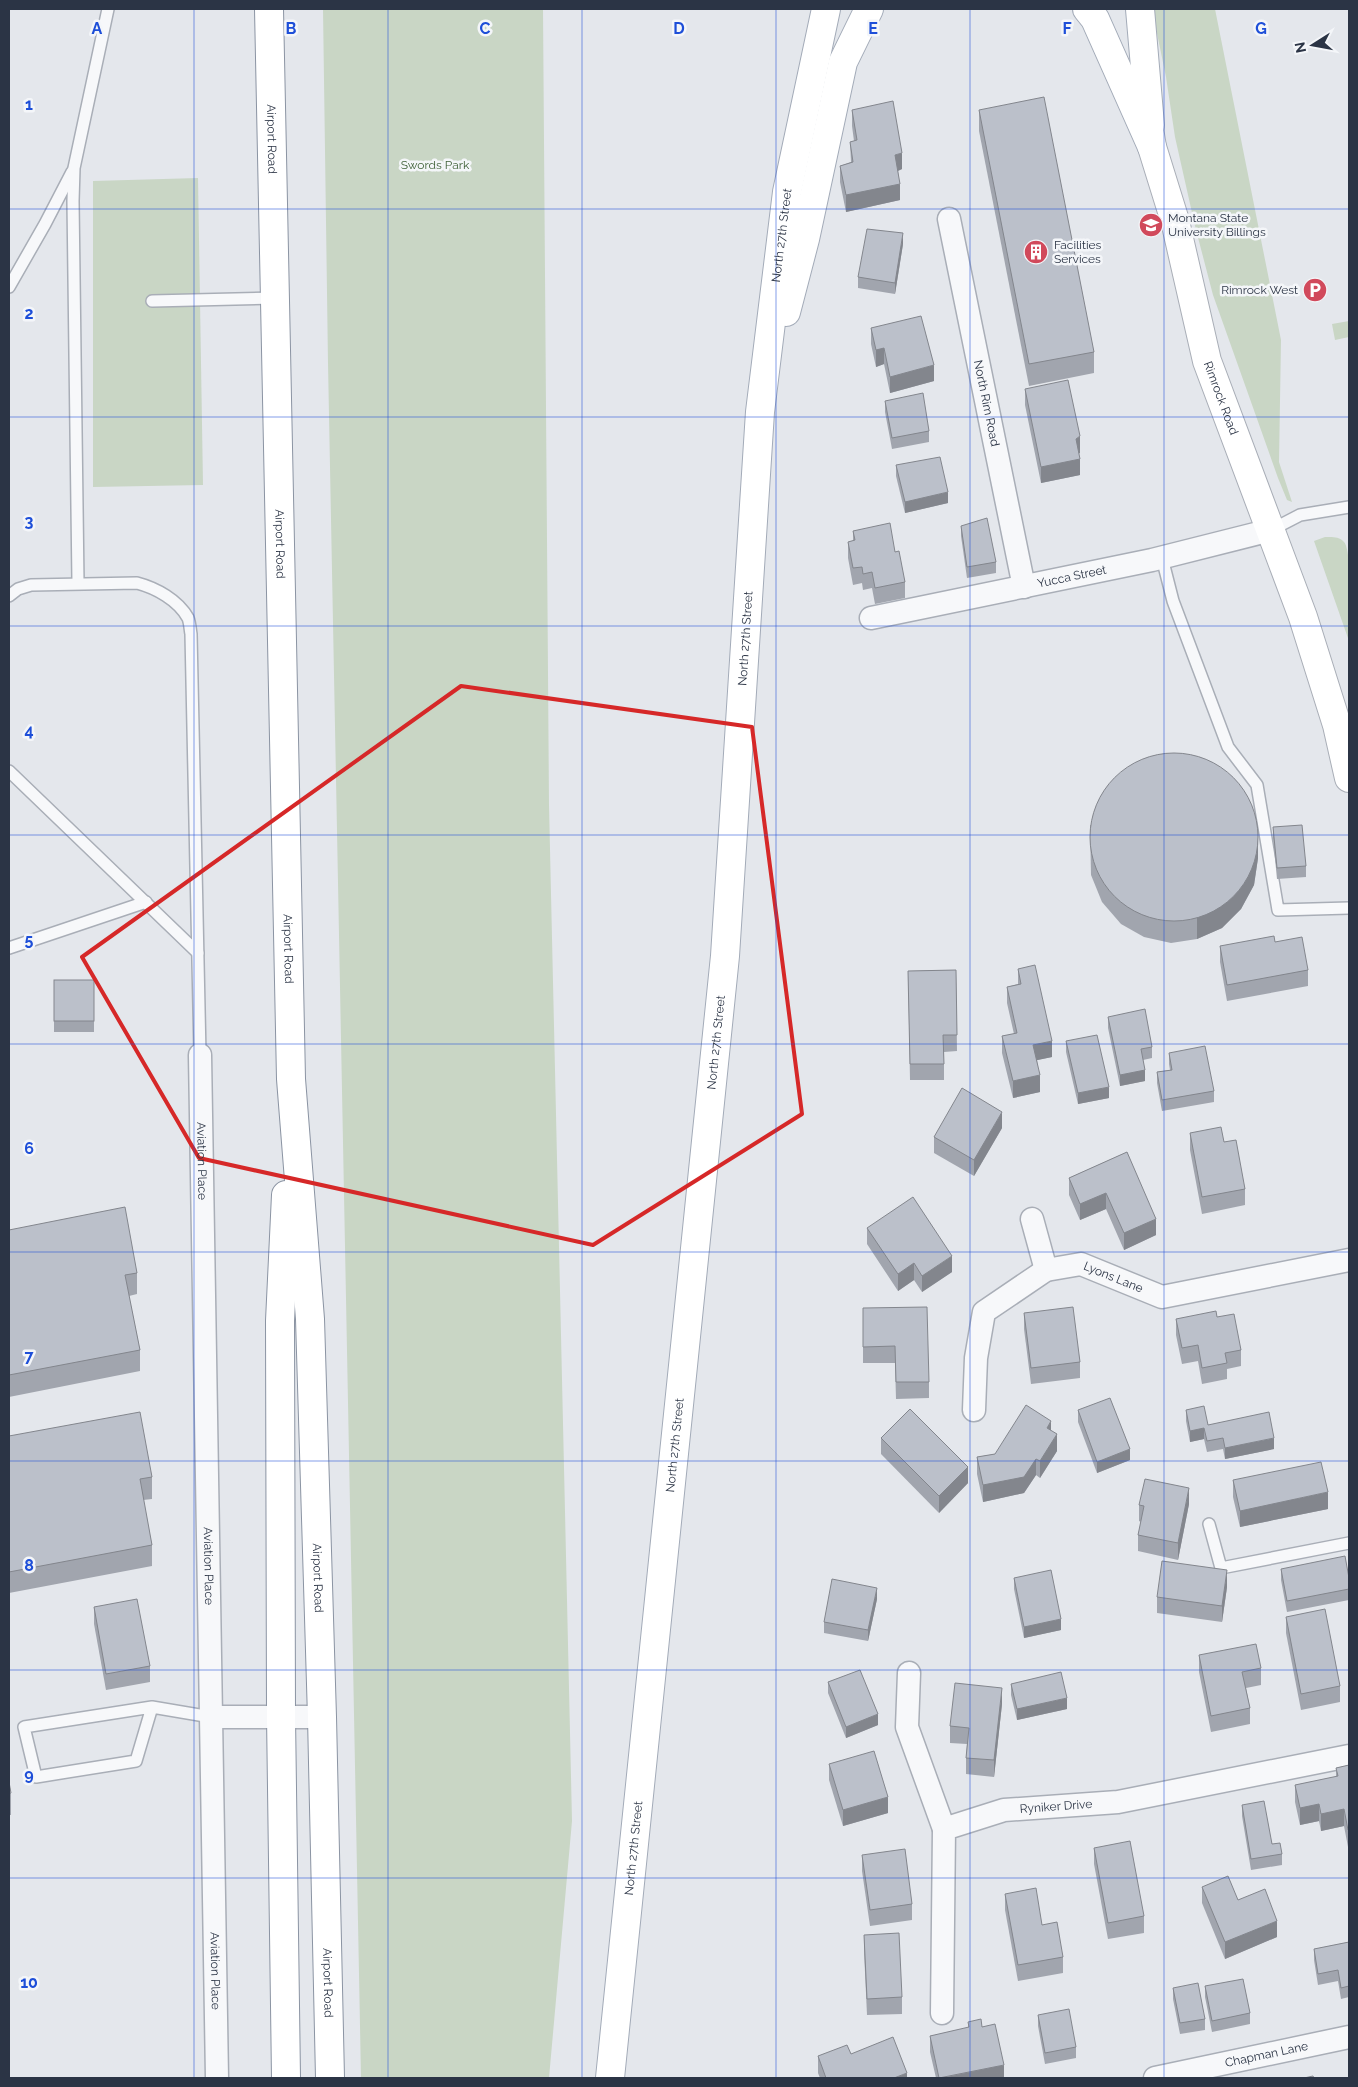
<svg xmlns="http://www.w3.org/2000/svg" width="1358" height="2087" viewBox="0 0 1358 2087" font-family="Raleway,sans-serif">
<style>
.green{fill:#c9d6c5}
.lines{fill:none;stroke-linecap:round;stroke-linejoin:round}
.lane-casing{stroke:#a9aeb7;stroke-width:14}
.street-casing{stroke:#a9aeb7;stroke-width:25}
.secondary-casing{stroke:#a9aeb7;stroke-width:30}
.primary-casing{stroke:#a3abb8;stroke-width:30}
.highway-casing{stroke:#8b94a3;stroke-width:30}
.lane{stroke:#f7f8fa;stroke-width:11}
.street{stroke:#f7f8fa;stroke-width:22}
.secondary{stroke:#fff;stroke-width:28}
.primary{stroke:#fff;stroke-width:28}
.highway{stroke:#fff;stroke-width:28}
.wall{fill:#a1a5ae}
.shaded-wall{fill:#83868d}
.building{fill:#bbc0ca;stroke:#83868d}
.marked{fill:none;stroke:#d62828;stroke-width:4;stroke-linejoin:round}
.grid{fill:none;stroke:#1d4ed8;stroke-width:1;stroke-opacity:0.55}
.labels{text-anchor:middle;stroke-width:5;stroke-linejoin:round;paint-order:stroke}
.street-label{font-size:12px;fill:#2b3445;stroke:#f4f6f9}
.park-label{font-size:12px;fill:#3f6138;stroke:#f4f6f9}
.poi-label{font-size:12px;fill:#2b3445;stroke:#f4f6f9;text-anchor:start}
.grid-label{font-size:16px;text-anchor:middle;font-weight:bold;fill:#1d4ed8;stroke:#f4f6f9;stroke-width:5;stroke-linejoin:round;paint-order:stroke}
</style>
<rect width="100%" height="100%" fill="#e4e7ec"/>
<g class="green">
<polygon points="323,9 543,9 549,805 572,1821 549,2078 361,2078 328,363"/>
<polygon points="1152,9 1215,9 1281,340 1279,462 1292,502 1287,500 1278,478 1213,295 1195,226 1175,137 1166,77"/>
<polygon points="198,178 203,485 93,487 93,181"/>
<polygon points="1349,321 1349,337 1335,340 1332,324"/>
<path d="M1325 537C1331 537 1339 536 1344 542 1353 552 1349 624 1349 641L1314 541Z"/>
</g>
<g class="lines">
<g class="lane-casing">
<g id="lane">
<polyline points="9,287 45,224 72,172"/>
<polyline points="152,301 275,298"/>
<polyline points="1271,530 1300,515 1349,507"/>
<polyline points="1162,558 1173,601 1228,747 1257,785 1278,910 1349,908"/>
<polyline points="78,583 73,201 74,168 108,9"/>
<path d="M9 596 18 589 31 585 137 583C156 588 178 600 188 618 190 623 190 629 191 634L200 1055"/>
<polyline points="9,771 198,953"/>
<polyline points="9,948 146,902"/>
<polyline points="1209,1524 1221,1568 1349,1543"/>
<polyline points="152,1707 136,1761 36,1777 24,1727 152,1707 211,1717"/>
</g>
</g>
<g class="street-casing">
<g id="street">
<path id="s1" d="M949 219 1024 587"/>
<path id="s2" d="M871 618 1152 560 1271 530"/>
<path id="s3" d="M200 1055 217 2078"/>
<polyline points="1032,1219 1046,1270"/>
<path id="s4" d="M974 1410 976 1358 984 1312 1046 1270 1081 1264 1162 1297 1349 1260"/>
<polyline points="909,1673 907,1727 944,1829"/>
<polyline points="211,1717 322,1717"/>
<path id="s5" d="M942 2013 944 1829 1004 1810 1118 1802 1349 1756"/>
<path id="s6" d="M1155 2078 1349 2037"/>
</g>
</g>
<g class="secondary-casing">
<g id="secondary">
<path id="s7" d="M1148 123 1152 147 1175 221 1207 361 1303 617 1337 725 1349 778"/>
</g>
</g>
<g class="primary-casing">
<g id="primary">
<polyline points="1087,9 1095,19 1152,147"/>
<polyline points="1140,9 1150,125"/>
<polyline points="786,312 805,239 843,62 869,9"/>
<path id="s8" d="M610 2078 725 956 760 412 787 192 826 9"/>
</g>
</g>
<g class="highway-casing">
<g id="highway">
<path id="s9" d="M269 9 291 1079 310 1319 322 1717 330 2078"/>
<polyline points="286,1195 280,1321 281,1716 286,2078"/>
</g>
</g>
<use href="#lane" class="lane"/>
<use href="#street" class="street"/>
<use href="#secondary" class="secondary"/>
<use href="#primary" class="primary"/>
<use href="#highway" class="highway"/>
</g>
<g class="wall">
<polygon points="852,110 902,169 898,171 900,200 846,212 840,182 840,166 851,162 850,142 854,141 852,126"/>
<polygon points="979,110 1094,352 1094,373 1029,386 979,131"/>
<polygon points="903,244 895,294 858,288 858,277"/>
<polygon points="871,328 934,381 890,393 884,364 876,367 871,344"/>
<polygon points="1025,389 1080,453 1079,453 1080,475 1041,483 1025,405"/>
<polygon points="885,401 929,431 929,442 892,449 885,412"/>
<polygon points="896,465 948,503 905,513 896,476"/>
<polygon points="961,526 996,562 996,573 967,578 961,536"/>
<polygon points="853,531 895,552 905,582 905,598 875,604 872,588 863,590 862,583 853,585 848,558 848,542 853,541"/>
<polygon points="1090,825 1258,858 1254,885 1241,909 1222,928 1197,939 1171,943 1144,937 1121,924 1102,902 1091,875"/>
<polygon points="1273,827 1306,866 1306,877 1277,879 1273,838"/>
<polygon points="1275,942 1308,970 1308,986 1227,1001 1220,962 1220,946"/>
<polygon points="1018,969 1052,1057 1037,1060 1040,1092 1013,1098 1002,1053 1002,1036 1014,1034 1007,1003 1007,987 1018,984"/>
<polygon points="956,970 957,1051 944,1052 944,1080 910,1080 908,971"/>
<rect x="54" y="980" width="40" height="52"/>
<polygon points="1108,1017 1152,1047 1152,1058 1143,1060 1145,1081 1120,1086 1108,1028"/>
<polygon points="1066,1041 1109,1098 1078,1104 1066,1052"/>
<polygon points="1169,1053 1214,1091 1214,1102 1162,1111 1157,1083 1157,1072 1170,1070 1169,1064"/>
<polygon points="1002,1128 974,1176 934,1153 934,1137"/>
<polygon points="1190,1133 1224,1142 1245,1189 1245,1205 1202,1214 1190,1150"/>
<polygon points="1127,1152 1156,1235 1124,1250 1106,1209 1080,1220 1069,1195 1069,1178"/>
<polygon points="867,1228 952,1272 922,1292 914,1280 898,1291 867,1244"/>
<polygon points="9,1230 137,1273 137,1294 129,1296 140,1350 140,1371 9,1397"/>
<polygon points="863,1308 929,1382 929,1398 896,1399 895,1363 863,1363"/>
<polygon points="1024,1313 1080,1362 1080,1378 1031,1384 1024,1329"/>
<polygon points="1217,1317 1241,1350 1241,1366 1227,1369 1227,1379 1202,1384 1198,1361 1182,1364 1176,1335 1176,1319"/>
<polygon points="1078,1410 1130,1460 1097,1473 1078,1422"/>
<polygon points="1186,1410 1208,1425 1274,1449 1225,1459 1223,1449 1207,1452 1204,1439 1190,1442 1186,1421"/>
<polygon points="1051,1430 1057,1451 1040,1478 1036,1475 1024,1493 983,1502 977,1474 977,1457 995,1454"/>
<polygon points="9,1436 152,1477 152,1499 143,1500 152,1545 152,1566 9,1593"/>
<polygon points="881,1438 968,1483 939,1513 881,1454"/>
<polygon points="1233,1480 1328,1509 1240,1527 1233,1497"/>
<polygon points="1189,1504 1178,1560 1138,1551 1138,1535 1141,1522 1139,1521 1139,1505"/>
<polygon points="1281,1569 1349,1578 1349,1600 1287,1612 1281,1580"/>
<polygon points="1014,1578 1061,1630 1024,1638 1014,1589"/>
<polygon points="1227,1587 1222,1622 1157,1613 1157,1597"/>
<polygon points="877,1599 868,1641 824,1633 824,1622"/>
<polygon points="94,1607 150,1666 150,1682 106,1690 94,1624"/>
<polygon points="1286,1617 1340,1686 1340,1702 1301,1710 1286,1633"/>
<polygon points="1199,1655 1261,1668 1261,1685 1246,1688 1250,1708 1250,1724 1211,1732 1199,1672"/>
<polygon points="828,1682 878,1725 846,1738 828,1693"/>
<polygon points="1011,1684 1067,1709 1017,1720 1011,1695"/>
<polygon points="1002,1704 994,1777 966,1774 966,1758 967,1744 950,1743 950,1726"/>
<polygon points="829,1764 888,1813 843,1826 829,1780"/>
<polygon points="1349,1765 1349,1847 1348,1847 1344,1826 1321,1831 1319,1821 1300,1825 1295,1802 1295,1785 1336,1777 1336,1768"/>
<polygon points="9,1782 11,1793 11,1815 9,1815"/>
<polygon points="1242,1805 1272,1844 1282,1854 1282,1865 1251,1870 1242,1816"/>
<polygon points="1094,1848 1144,1916 1144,1933 1108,1939 1094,1864"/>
<polygon points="862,1855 912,1904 912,1920 870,1926 862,1871"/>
<polygon points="1202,1887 1238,1900 1277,1937 1225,1959 1202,1903"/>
<polygon points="1005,1894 1042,1925 1063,1957 1063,1973 1018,1981 1005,1910"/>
<polygon points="864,1935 902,1997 902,2014 867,2015 864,1951"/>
<polygon points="1349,1942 1349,1997 1341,1999 1338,1981 1318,1985 1314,1960 1314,1949"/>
<polygon points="1205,1986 1250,2013 1250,2024 1212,2032 1205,1997"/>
<polygon points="1173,1988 1205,2019 1205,2030 1180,2034 1173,1999"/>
<polygon points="1038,2015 1076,2047 1076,2058 1045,2064 1038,2026"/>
<polygon points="968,2022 982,2027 1004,2078 936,2078 930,2052 930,2036 968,2028"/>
<polygon points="851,2054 907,2078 820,2078 818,2073 818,2056"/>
</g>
<g class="shaded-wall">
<polygon points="902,153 902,169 895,172 895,155"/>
<polygon points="900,184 900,200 846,212 846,195"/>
<polygon points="903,233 903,244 895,294 895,283"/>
<polygon points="884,348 884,364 876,367 876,350"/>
<polygon points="934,365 934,381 890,393 890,377"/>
<polygon points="1080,436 1080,453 1076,455 1076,439"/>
<polygon points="1080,459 1080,475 1041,483 1041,467"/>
<polygon points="948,492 948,503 905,513 905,502"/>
<polygon points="1258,837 1258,858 1254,885 1241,909 1222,928 1197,939 1197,918"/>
<polygon points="1052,1041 1052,1057 1033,1061 1033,1045"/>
<polygon points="1145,1070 1145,1081 1120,1086 1120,1075"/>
<polygon points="1040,1075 1040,1092 1013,1098 1013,1081"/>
<polygon points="1109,1087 1109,1098 1078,1104 1078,1093"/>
<polygon points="1002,1112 1002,1128 974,1176 974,1160"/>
<polygon points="1106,1193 1106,1209 1080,1220 1080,1204"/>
<polygon points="1156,1219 1156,1235 1124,1250 1124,1233"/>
<polygon points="952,1256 952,1272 922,1292 922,1276"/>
<polygon points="914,1263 914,1280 898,1291 898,1274"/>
<polygon points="1051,1421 1051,1438 1047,1428"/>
<polygon points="1204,1428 1204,1439 1190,1442 1190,1431"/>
<polygon points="1057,1434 1057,1451 1040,1478 1040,1461"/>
<polygon points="1274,1438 1274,1449 1225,1459 1225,1448"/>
<polygon points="1130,1449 1130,1460 1097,1473 1097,1462"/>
<polygon points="1036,1459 1036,1475 1024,1493 983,1502 983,1485"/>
<polygon points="968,1467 968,1483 939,1513 939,1496"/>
<polygon points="1189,1488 1189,1504 1178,1560 1178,1543"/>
<polygon points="1328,1492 1328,1509 1240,1527 1240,1511"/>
<polygon points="1227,1570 1227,1587 1222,1622 1222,1606"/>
<polygon points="877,1588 877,1599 868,1641 868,1630"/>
<polygon points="1061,1619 1061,1630 1024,1638 1024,1627"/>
<polygon points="1002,1688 1002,1704 994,1777 994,1760"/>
<polygon points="1067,1698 1067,1709 1017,1720 1017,1709"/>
<polygon points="878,1714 878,1725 846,1738 846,1727"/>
<polygon points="888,1797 888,1813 843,1826 843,1810"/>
<polygon points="1319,1804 1319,1821 1300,1825 1300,1808"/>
<polygon points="1344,1809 1344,1826 1321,1831 1321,1814"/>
<rect x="1348" y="1830" width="1" height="17"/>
<polygon points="1277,1921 1277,1937 1225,1959 1225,1942"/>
<polygon points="1004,2065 1004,2078 942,2078"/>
<polygon points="907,2073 907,2078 894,2078"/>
</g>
<g class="building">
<polygon points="1044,97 1094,352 1029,364 979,110"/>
<polygon points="893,101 902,153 895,155 900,184 846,195 840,166 853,162 850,142 857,140 852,110"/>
<polygon points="867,229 903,233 895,283 858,277"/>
<polygon points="921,316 934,365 890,377 884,348 876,350 871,328"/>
<polygon points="1068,380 1080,436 1076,439 1080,459 1041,467 1025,389"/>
<polygon points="923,393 929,431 892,438 885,401"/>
<polygon points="940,457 948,492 905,502 896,465"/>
<polygon points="987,518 996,562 967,567 961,526"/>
<polygon points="890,523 895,552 899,551 905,582 875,588 872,572 863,574 862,567 853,568 848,542 855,540 853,531"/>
<circle cx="1174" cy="837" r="84"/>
<polygon points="1302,825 1306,866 1277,868 1273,827"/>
<polygon points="1274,936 1275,942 1302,937 1308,970 1227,985 1220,946"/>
<polygon points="1035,965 1052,1041 1033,1045 1040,1075 1013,1081 1002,1036 1017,1033 1007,987 1021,984 1018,969"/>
<polygon points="956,970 957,1035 943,1035 944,1064 910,1064 908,971"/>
<rect x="54" y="980" width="40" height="41"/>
<polygon points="1145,1009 1152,1047 1141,1049 1145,1070 1120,1075 1108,1017"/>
<polygon points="1097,1035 1109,1087 1078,1093 1066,1041"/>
<polygon points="1205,1046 1214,1091 1162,1100 1157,1072 1172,1070 1169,1053"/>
<polygon points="962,1088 1002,1112 974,1160 934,1137"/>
<polygon points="1221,1127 1224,1142 1236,1140 1245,1189 1202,1197 1190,1133"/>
<polygon points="1127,1152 1156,1219 1124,1233 1106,1193 1080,1204 1069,1178"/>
<polygon points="913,1197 952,1256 922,1276 914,1263 898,1274 867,1228"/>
<polygon points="125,1207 137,1273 125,1275 140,1350 9,1375 9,1230"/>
<polygon points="927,1307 929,1382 896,1382 895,1346 863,1347 863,1308"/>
<polygon points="1073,1307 1080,1362 1031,1368 1024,1313"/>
<polygon points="1216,1311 1217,1317 1234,1314 1241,1350 1225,1353 1227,1363 1202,1368 1198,1345 1182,1348 1176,1319"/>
<polygon points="1110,1398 1130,1449 1097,1462 1078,1410"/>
<polygon points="1026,1405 1051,1421 1047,1428 1057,1434 1040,1461 1036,1459 1024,1477 983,1485 977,1457 995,1454"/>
<polygon points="1204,1406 1208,1425 1269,1412 1274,1438 1225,1448 1223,1438 1207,1441 1204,1428 1190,1431 1186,1410"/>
<polygon points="910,1409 968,1467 939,1496 881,1438"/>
<polygon points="140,1412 152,1477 140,1479 152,1545 9,1572 9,1436"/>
<polygon points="1321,1462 1328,1492 1240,1511 1233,1480"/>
<polygon points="1145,1479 1189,1488 1178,1543 1138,1535 1144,1506 1139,1505"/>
<polygon points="1345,1556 1349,1578 1349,1589 1287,1601 1281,1569"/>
<polygon points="1162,1561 1227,1570 1222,1606 1157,1597"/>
<polygon points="1051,1570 1061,1619 1024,1627 1014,1578"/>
<polygon points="832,1579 877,1588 868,1630 824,1622"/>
<polygon points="137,1599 150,1666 106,1674 94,1607"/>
<polygon points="1325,1609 1340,1686 1301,1694 1286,1617"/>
<polygon points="1256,1644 1261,1668 1242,1672 1250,1708 1211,1716 1199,1655"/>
<polygon points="860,1670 878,1714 846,1727 828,1682"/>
<polygon points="1061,1672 1067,1698 1017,1709 1011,1684"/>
<polygon points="955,1683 1002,1688 994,1760 966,1758 969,1728 950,1726"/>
<polygon points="874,1751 888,1797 843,1810 829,1764"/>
<polygon points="1349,1765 1349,1830 1348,1830 1344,1809 1321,1814 1319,1804 1300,1808 1295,1785 1338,1776 1336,1768"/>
<polygon points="9,1782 11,1793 9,1794"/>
<polygon points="1264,1801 1272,1844 1280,1843 1282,1854 1251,1859 1242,1805"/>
<polygon points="1130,1841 1144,1916 1108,1923 1094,1848"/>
<polygon points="905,1849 912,1904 870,1910 862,1855"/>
<polygon points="1228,1876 1238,1900 1265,1889 1277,1921 1225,1942 1202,1887"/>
<polygon points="1036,1888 1042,1925 1057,1922 1063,1957 1018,1965 1005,1894"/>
<polygon points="899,1933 902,1997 867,1999 864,1935"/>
<polygon points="1349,1942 1349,1986 1341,1988 1338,1970 1318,1974 1314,1949"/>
<polygon points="1243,1979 1250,2013 1212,2021 1205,1986"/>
<polygon points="1198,1983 1205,2019 1180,2023 1173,1988"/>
<polygon points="1069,2009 1076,2047 1045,2053 1038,2015"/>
<polygon points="981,2019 982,2027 995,2024 1004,2065 939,2078 930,2036 969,2027 968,2022"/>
<polygon points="893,2037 907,2073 894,2078 826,2078 818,2056 847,2045 851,2054"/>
<polygon points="1313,2076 1314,2078 1304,2078"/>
</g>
<path class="marked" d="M461 686 752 727 802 1114 593 1245 199 1158 82 957Z"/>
<path class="grid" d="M194 9V2078M388 9V2078M582 9V2078M776 9V2078M970 9V2078M1164 9V2078M9 209H1349M9 417H1349M9 626H1349M9 835H1349M9 1044H1349M9 1252H1349M9 1461H1349M9 1670H1349M9 1878H1349"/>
<defs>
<g id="university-disc" transform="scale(1.25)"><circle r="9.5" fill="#d1495b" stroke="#f4f6f9"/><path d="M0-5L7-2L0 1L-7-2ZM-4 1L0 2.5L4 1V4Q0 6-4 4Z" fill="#fff"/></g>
<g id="building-disc" transform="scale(1.25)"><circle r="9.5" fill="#d1495b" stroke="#f4f6f9"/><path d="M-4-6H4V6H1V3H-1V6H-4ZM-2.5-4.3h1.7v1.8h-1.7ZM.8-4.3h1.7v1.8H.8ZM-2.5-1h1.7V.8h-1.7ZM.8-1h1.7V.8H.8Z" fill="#fff"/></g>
<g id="parking-disc" transform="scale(1.25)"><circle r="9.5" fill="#d1495b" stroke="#f4f6f9"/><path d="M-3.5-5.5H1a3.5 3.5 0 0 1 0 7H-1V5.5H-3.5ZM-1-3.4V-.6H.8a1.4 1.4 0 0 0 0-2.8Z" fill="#fff"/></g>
</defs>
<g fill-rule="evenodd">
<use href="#university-disc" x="1151" y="225"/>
<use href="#building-disc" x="1036" y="252"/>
<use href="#parking-disc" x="1315" y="290"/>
</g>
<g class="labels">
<g class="street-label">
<text dy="4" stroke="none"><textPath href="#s9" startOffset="130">Airport Road</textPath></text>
<text dy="4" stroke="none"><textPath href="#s8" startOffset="1851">North 27th Street</textPath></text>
<text dy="4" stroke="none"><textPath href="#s7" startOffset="285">Rimrock Road</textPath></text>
<text dy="4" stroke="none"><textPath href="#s1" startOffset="188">North Rim Road</textPath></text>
<text dy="4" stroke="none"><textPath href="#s9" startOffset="535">Airport Road</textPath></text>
<text dy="4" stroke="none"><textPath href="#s2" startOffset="205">Yucca Street</textPath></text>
<text dy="4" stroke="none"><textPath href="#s8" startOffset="1446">North 27th Street</textPath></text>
<text dy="4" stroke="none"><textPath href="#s9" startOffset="940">Airport Road</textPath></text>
<text dy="4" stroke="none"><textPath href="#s8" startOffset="1041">North 27th Street</textPath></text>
<text dy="4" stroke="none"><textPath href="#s3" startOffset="106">Aviation Place</textPath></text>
<text dy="4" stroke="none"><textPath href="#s4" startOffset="244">Lyons Lane</textPath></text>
<text dy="4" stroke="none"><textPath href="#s8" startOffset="636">North 27th Street</textPath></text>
<text dy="4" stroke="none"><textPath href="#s3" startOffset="511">Aviation Place</textPath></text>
<text dy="4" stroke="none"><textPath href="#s9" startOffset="1570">Airport Road</textPath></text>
<text dy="4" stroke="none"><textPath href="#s5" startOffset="299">Ryniker Drive</textPath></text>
<text dy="4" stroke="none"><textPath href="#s8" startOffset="231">North 27th Street</textPath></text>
<text dy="4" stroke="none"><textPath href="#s3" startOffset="916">Aviation Place</textPath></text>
<text dy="4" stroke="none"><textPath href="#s9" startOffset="1975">Airport Road</textPath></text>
<text dy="4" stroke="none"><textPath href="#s6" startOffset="114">Chapman Lane</textPath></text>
</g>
<g class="park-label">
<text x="435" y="169">Swords Park</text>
</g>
<g class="poi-label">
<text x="1168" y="222">Montana State<tspan x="1168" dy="14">University Billings</tspan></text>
<text x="1054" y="249">Facilities<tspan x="1054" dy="14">Services</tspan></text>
<text x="1298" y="294" text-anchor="end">Rimrock West</text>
</g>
</g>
<g class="grid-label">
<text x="97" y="34">A</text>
<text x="291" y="34">B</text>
<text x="485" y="34">C</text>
<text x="679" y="34">D</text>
<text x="873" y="34">E</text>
<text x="1067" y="34">F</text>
<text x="1261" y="34">G</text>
<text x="29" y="110">1</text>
<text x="29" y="319">2</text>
<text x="29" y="527">3</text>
<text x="29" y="736">4</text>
<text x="29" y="945">5</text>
<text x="29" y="1154">6</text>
<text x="29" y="1362">7</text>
<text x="29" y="1571">8</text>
<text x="29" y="1780">9</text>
<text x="29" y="1988">10</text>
</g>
<rect width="1358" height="2087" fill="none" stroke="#2b3445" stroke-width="20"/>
<g transform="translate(1313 45) rotate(259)" stroke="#f4f6f9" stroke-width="4" paint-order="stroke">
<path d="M0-4L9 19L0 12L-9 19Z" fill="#2b3445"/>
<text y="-8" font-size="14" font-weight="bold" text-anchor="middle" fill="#2b3445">N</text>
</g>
</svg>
